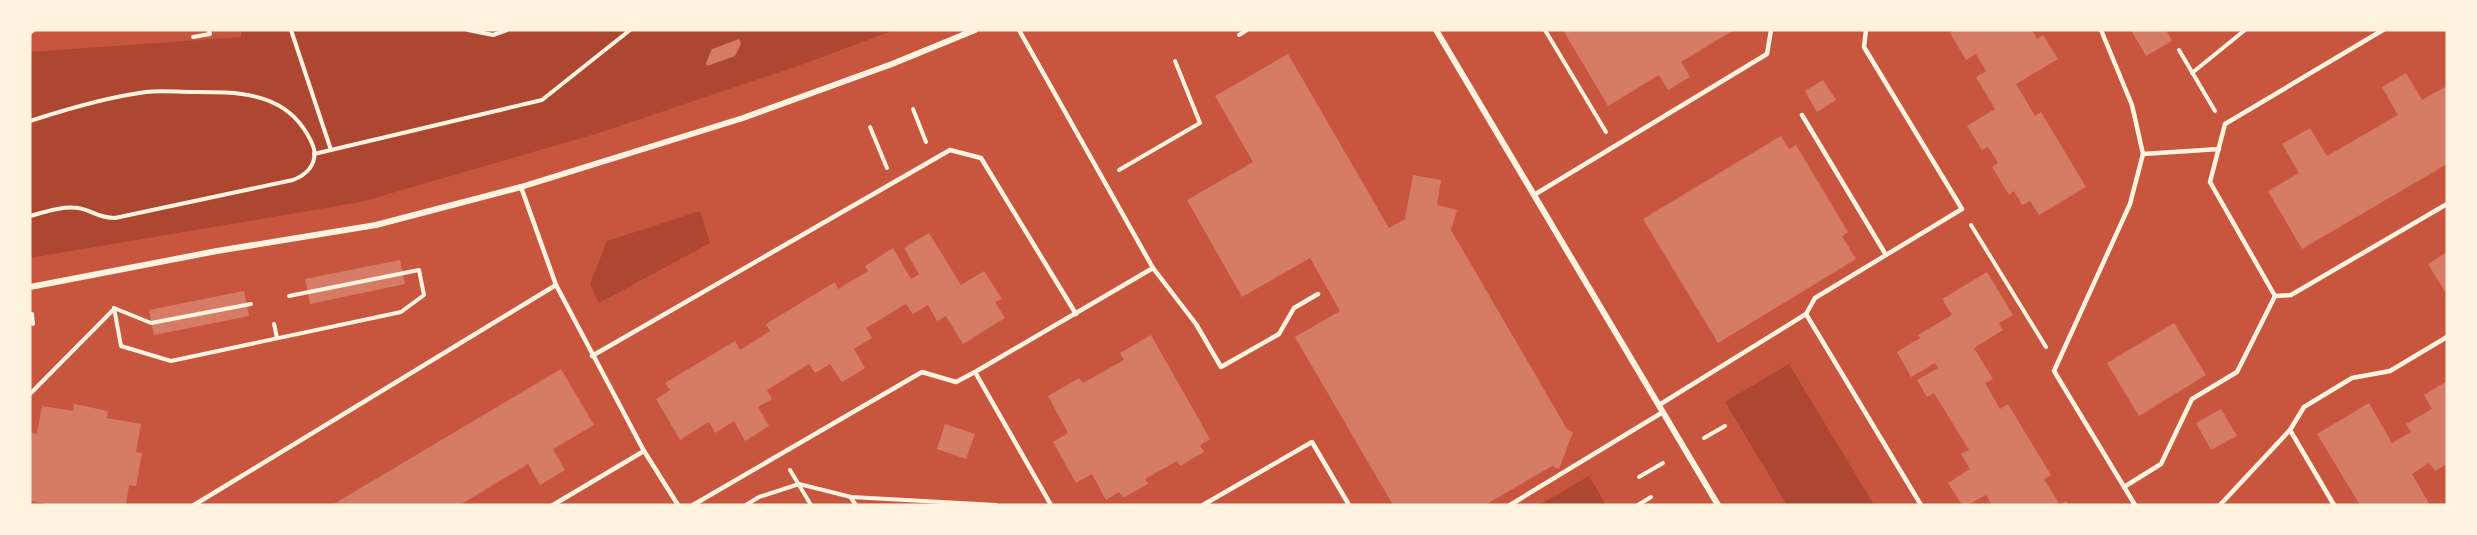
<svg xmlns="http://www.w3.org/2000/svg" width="2477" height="535" viewBox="0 0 2477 535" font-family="'Fira Sans Condensed',sans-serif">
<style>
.green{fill:#ae4732}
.building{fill:#d67c66}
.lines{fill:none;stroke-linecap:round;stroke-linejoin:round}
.path{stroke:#fff3e0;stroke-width:4}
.service{stroke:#fff3e0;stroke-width:4.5}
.minor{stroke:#fff3e0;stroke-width:6}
</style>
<rect width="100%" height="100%" fill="#c8553d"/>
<g class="green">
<polygon points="241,30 894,30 806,63 602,132 361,202 30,258 30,52 241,37"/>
<polygon points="700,211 710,243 599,303 590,284 607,241"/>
<polygon points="1789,364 1874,505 1787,505 1725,402"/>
<polygon points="1589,476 1606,505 1539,505"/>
</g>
<g class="building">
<polygon points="1563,30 1731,30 1732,31 1681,62 1690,77 1668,90 1659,75 1608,106"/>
<polygon points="1955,30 2032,30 2037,39 2043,35 2058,59 2016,84 2035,116 2041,112 2086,187 2039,215 2030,201 2022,205 2014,191 2009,195 1992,167 1998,163 1994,156 1988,147 1982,150 1967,126 1995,109 1976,77 1986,71 1976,54 1966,60 1950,33"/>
<polygon points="2131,30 2166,30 2172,41 2146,56"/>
<polygon points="739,39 741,44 735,56 707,66 706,63 712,49"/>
<polygon points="1288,54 1389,228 1405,219 1413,175 1441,180 1437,205 1457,210 1451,230 1567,429 1573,432 1559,469 1552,466 1485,505 1393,505 1295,337 1340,311 1310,258 1242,297 1187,200 1253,162 1215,96"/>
<polygon points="2406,73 2422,100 2447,86 2447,164 2302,249 2268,191 2299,173 2282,144 2310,128 2327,156 2398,115 2382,87"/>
<polygon points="1823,80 1836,100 1817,112 1805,91"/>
<polygon points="1781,136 1789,149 1796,145 1848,232 1842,236 1856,259 1718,343 1643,219"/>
<polygon points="929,233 961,285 984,271 1002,299 995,302 1005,318 963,344 946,316 937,321 928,305 913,314 906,304 866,328 872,338 854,349 865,368 854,375 842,382 830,364 815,373 809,364 767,390 772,399 758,407 769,426 745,441 734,421 715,433 709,422 680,440 656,399 670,390 665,383 735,341 740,350 770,331 766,324 835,282 838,289 868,271 865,266 893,248 911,279 919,274 904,248"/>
<polygon points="2447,252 2447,295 2428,264"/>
<polygon points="400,260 405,284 310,304 305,279"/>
<polygon points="1987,272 2013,315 1999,323 2003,330 1974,348 1993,379 1985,383 2000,409 2008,404 2051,475 2044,479 2060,505 2066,501 2069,505 1992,505 1986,495 1968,505 1962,505 1948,483 1970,469 1961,454 1969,450 1934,393 1927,397 1917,380 1938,368 1935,363 1911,377 1897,352 1920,338 1918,335 1952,315 1942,299"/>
<polygon points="244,291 249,316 154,335 149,310"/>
<polygon points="2174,323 2206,375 2139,416 2107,363"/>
<polygon points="1151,335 1210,439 1200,445 1204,452 1180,466 1177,461 1145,479 1148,484 1123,498 1119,492 1106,500 1092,474 1076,483 1067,467 1053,442 1068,433 1048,396 1079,378 1083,383 1124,360 1120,353"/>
<polygon points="561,369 594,425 553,449 565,470 540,485 528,464 460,505 332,505"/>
<polygon points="2447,381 2447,464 2435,471 2429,463 2412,474 2430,505 2360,505 2317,434 2369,403 2392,443 2411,432 2406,424 2432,409 2424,395"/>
<polygon points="74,404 108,411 107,418 141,424 136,452 142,453 136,486 129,485 126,505 51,505 30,501 30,437 31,433 37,434 42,406 73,411"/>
<polygon points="2221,409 2237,436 2211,450 2196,423"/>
<polygon points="945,424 975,434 966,459 937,449"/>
</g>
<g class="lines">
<g class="path">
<polyline points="291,30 331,150"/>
<polyline points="468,30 493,35 507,30"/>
<polyline points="1545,30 1606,132"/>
<polyline points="30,33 34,30"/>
<polyline points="1239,35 1247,30"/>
<polyline points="193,37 210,34 209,30"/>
<polyline points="2179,50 2215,111"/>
<polyline points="2192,73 2245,30"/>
<polyline points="913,109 926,142"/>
<path d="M30 121C67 109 107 97 146 92 161 90 177 92 192 92 233 92 279 91 304 129 308 135 312 142 314 149 317 165 306 175 293 180L115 218C97 218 92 210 78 208 62 206 45 212 30 216"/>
<polyline points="870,127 887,168"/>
<polyline points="314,154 542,100 630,30"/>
<polyline points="1119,170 1200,123 1175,61"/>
<polyline points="1971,225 2046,347"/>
<polyline points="114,308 121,346 171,361 401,312 424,295 419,270 289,296"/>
<polyline points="114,308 151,323 251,304"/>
<polyline points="32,314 33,324"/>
<polyline points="274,324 277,338"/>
<polyline points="30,394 114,309"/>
<polyline points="1704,438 1725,426"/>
<polyline points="790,470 811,505"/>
<polyline points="1639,477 1663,463"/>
<polyline points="851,498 856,505"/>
<polyline points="746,505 759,497 799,484 851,497 996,505"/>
<polyline points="1638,505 1651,497"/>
</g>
<g class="service">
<polyline points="2101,30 2132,105 2143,154 2130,204 2054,371 2135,505"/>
<polyline points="2383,30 2225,124 2210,182 2275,296 2291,295 2447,204"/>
<polyline points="1802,115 1886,255"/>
<polyline points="2143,154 2219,149"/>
<polyline points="521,187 556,285 644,451 678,505"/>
<polyline points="1534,195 1767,54 1771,30"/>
<polyline points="1153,268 1196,324 1221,367 1279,334 1294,308 1318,294"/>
<polyline points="1806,314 1921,505"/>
<polyline points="592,356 950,150 981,158 1076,314"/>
<polyline points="975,372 1153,268 1019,30"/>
<polyline points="1659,405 1806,314 1815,298 1962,209 1864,47 1866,30"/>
<polyline points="2290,430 2334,505"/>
<polyline points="2124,487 2161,464 2192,399 2237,372 2275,296"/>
<polyline points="194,505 556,285"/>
<polyline points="553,505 644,451"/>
<polyline points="693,505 922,372 956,382 975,372 1051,505"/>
<polyline points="1203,505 1312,442 1349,505"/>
<polyline points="1510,505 1663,412"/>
<polyline points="2220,505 2290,430 2304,407 2352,378 2390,371 2447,337"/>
</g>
<g class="minor">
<polyline points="1436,30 1718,505"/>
<polyline points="30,287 217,251 376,225 521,187 743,118 892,64 975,30"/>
</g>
</g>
<rect width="2477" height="535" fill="none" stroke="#fff3e0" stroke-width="63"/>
</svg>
